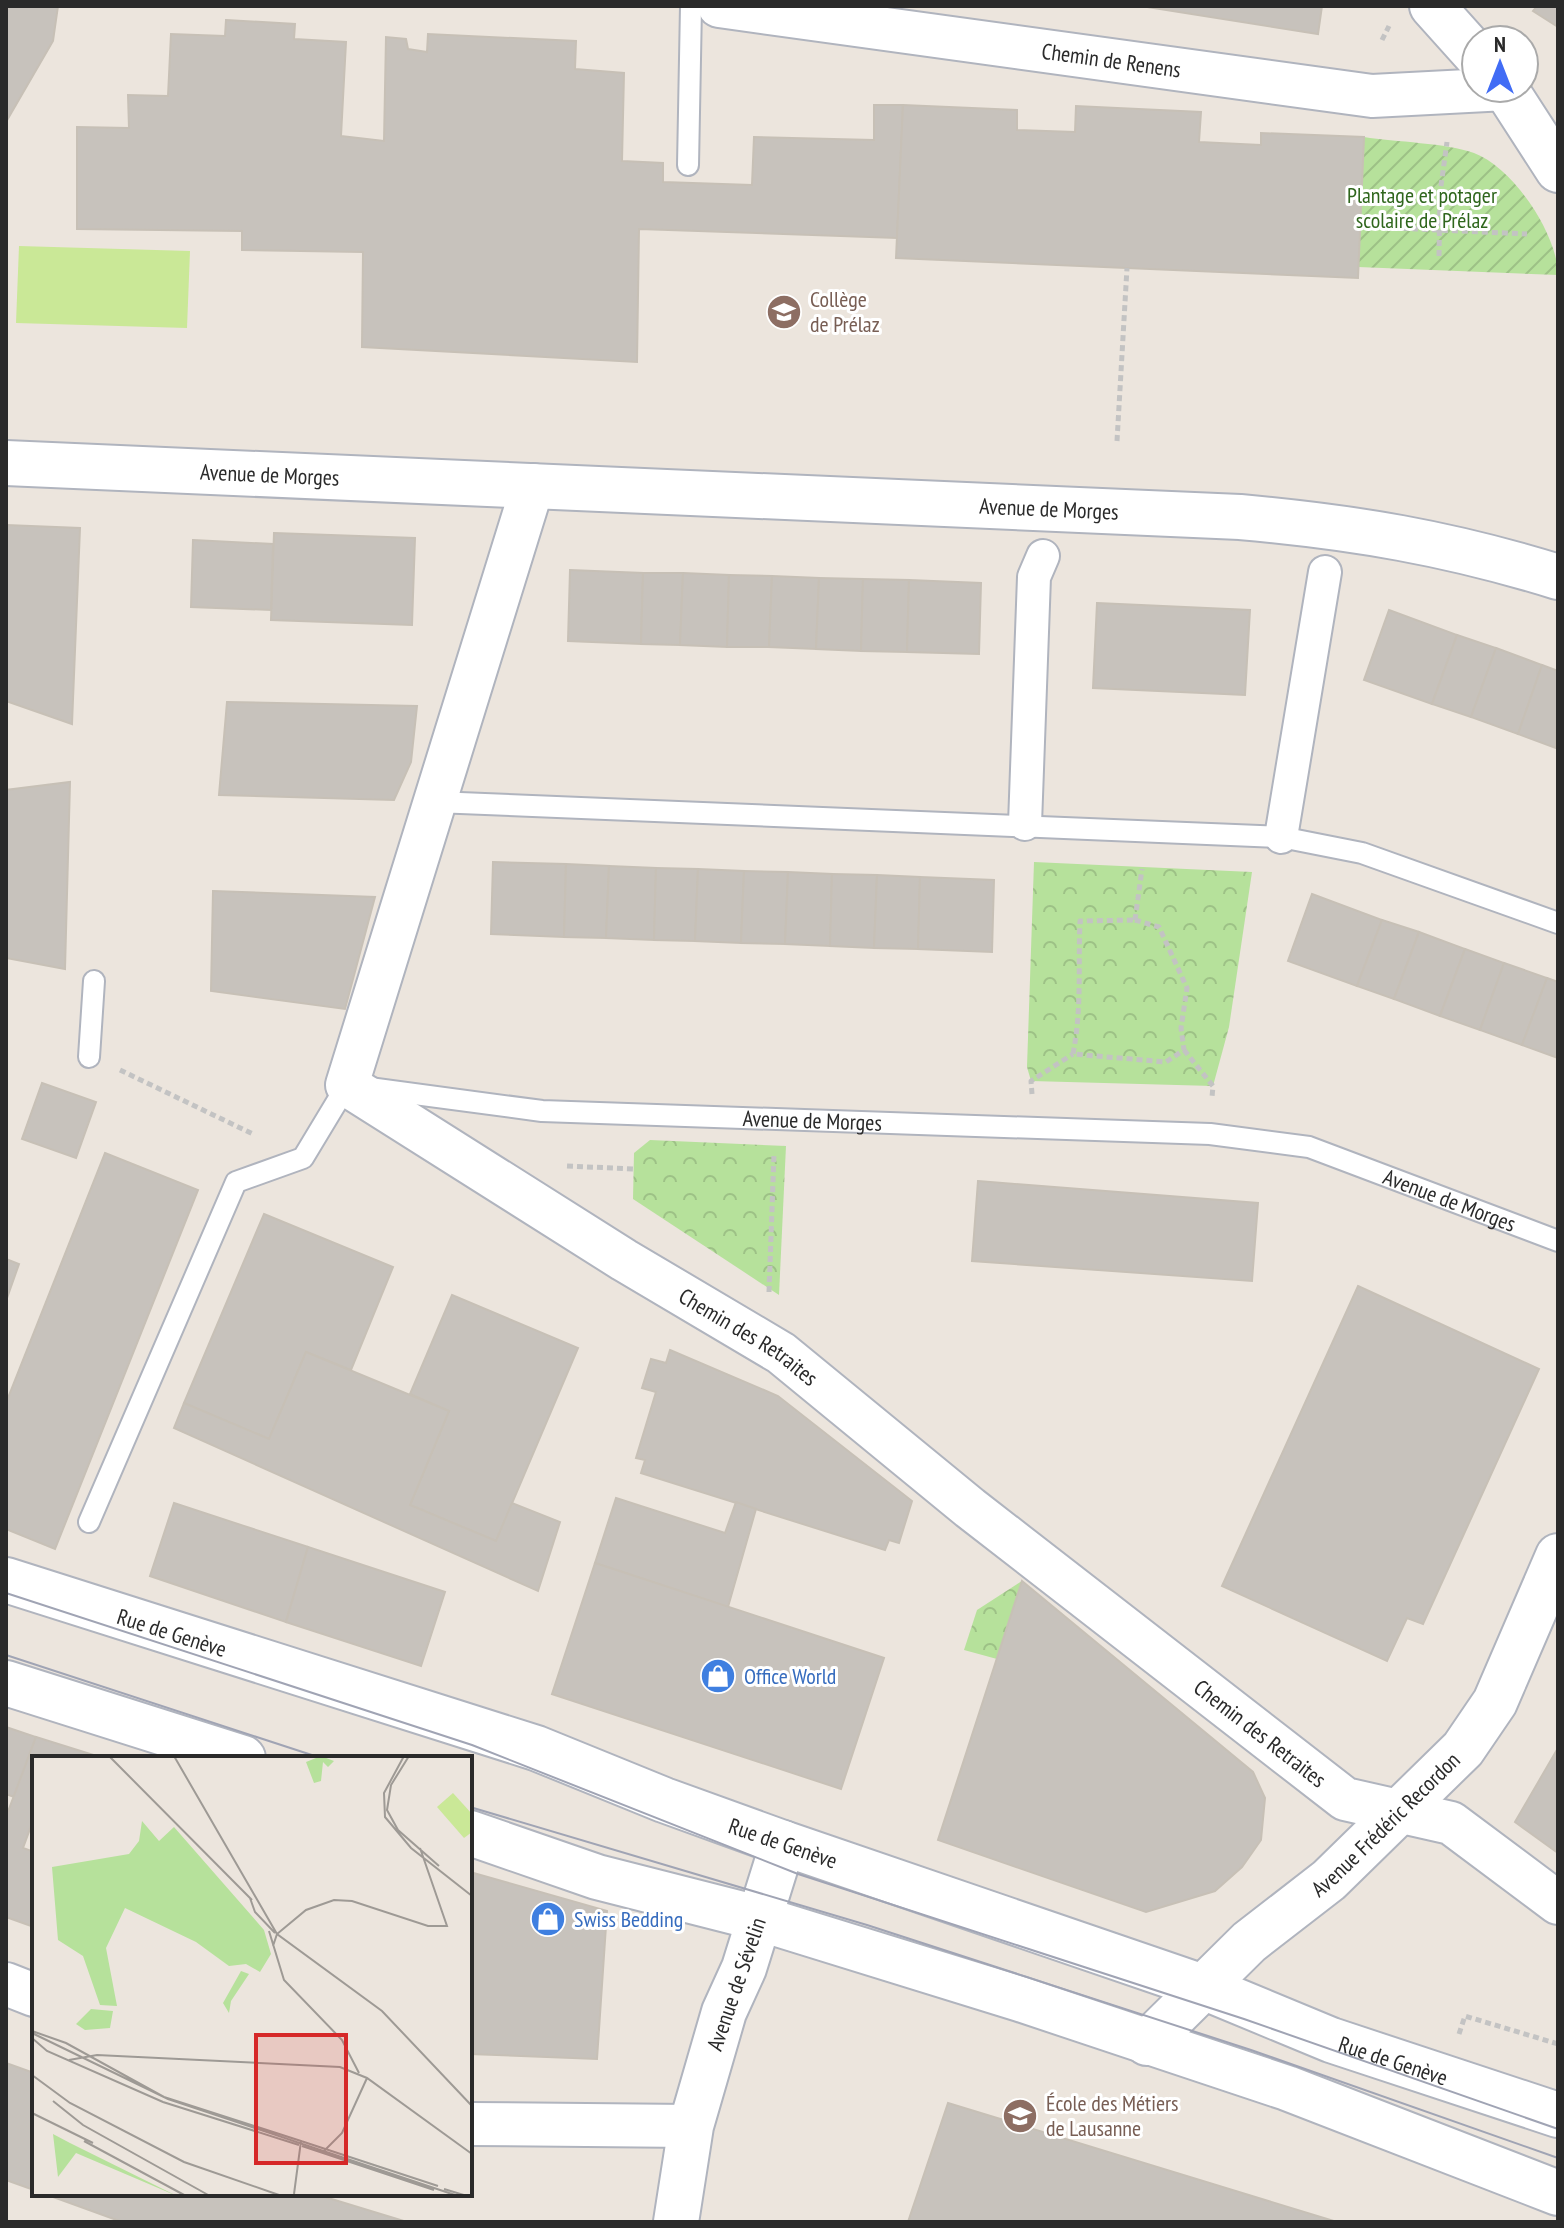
<svg xmlns="http://www.w3.org/2000/svg" width="1564" height="2228" viewBox="0 0 1564 2228" font-family="'PT Sans Narrow',sans-serif">
<style>
.forest{fill:url(#forest-crowns)}
.garden{fill:url(#garden-furrows)}
.pitch{fill:#cae897}
.building{fill:#c7c2bc;stroke:#c7c0b6;stroke-width:2}
.lines{fill:none;stroke-linecap:round;stroke-linejoin:round}
.service-casing{stroke:#b0b4be;stroke-width:24}
.pedestrian-casing{stroke:#b0b4be;stroke-width:36}
.minor-casing{stroke:#b0b4be;stroke-width:46}
.tertiary-casing{stroke:#b0b4be;stroke-width:48}
.secondary-casing{stroke:#b0b4be;stroke-width:48}
.path{stroke:#c3c3c3;stroke-width:5;stroke-dasharray:6 4;stroke-linecap:butt}
.service{stroke:#fff;stroke-width:20}
.pedestrian{stroke:#fff;stroke-width:32}
.minor{stroke:#fff;stroke-width:42}
.tertiary{stroke:#fff;stroke-width:44}
.secondary{stroke:#fff;stroke-width:44}
.tram{stroke:#a0a4b4;stroke-width:2}
.labels{text-anchor:middle;stroke-width:6;stroke-linejoin:round;paint-order:stroke}
.street-label{font-size:22px;fill:#2a2a2a;stroke:#fff}
.park-label{font-size:22px;fill:#2f661c;stroke:#fff}
.education-label{font-size:22px;fill:#785e54;stroke:#fff;text-anchor:start}
.shop-label{font-size:22px;fill:#366cbe;stroke:#fff;text-anchor:start}
.inset-road{fill:none;stroke:#9e9a95;stroke-width:2}
.view{fill:#d62828;fill-opacity:0.15;stroke:#d62828;stroke-width:4}
.inset-edge{fill:none;stroke:#2a2a2a;stroke-width:4}
</style>
<defs>
<pattern id="forest-crowns" width="20" height="18" patternUnits="userSpaceOnUse" patternTransform="scale(2)"><rect width="20" height="18" fill="#b6e19b"/><path d="M2 6a3 3 0 1 1 6 0M12 15a3 3 0 1 1 6 0" fill="none" stroke="#9dc186"/></pattern>
<pattern id="garden-furrows" width="10" height="10" patternUnits="userSpaceOnUse" patternTransform="scale(2)"><rect width="10" height="10" fill="#b6e19b"/><path d="M-1 1l2-2M0 10L10 0M9 11l2-2" fill="none" stroke="#9dc186"/></pattern>
</defs>
<rect width="100%" height="100%" fill="#ece5dd"/>
<g class="forest">
<polygon points="1034,862 1252,872 1229,1027 1213,1086 1031,1081 1027,1067"/>
<polygon points="650,1140 786,1146 779,1295 633,1199 634,1153"/>
<polygon points="1022,1581 997,1659 964,1650 977,1610"/>
</g>
<path class="garden" d="M1364 137C1395 142 1447 143 1474 153 1513 167 1558 235 1558 275L1358 267Z"/>
<polygon class="pitch" points="19,246 190,251 187,328 16,323"/>
<g class="building">
<polygon points="6,6 58,6 53,41 6,122"/>
<polygon points="1141,6 1322,6 1318,34"/>
<polygon points="1537,6 1558,6 1558,27 1533,11"/>
<polygon points="226,20 295,24 294,39 346,42 341,136 384,141 386,37 406,39 408,49 427,52 428,34 576,41 575,69 624,73 622,161 663,163 663,182 752,185 754,137 874,140 874,105 903,105 897,238 639,229 637,362 362,347 363,252 242,250 242,231 77,229 77,127 129,128 128,95 168,96 171,34 225,36"/>
<polygon points="903,105 1017,110 1017,130 1075,132 1076,106 1201,112 1199,142 1261,145 1261,133 1364,137 1358,278 896,258"/>
<polygon points="6,525 80,528 72,724 6,701"/>
<polygon points="274,533 415,538 412,625 271,620"/>
<polygon points="193,540 273,544 271,610 191,607"/>
<polygon points="570,570 643,573 641,644 568,641"/>
<polygon points="643,573 683,573 680,645 641,644"/>
<polygon points="683,573 729,575 727,647 680,645"/>
<polygon points="729,575 772,576 769,647 727,647"/>
<polygon points="772,576 819,578 816,649 769,647"/>
<polygon points="819,578 863,579 861,651 816,649"/>
<polygon points="863,579 909,580 907,652 861,651"/>
<polygon points="909,580 981,583 979,654 907,652"/>
<polygon points="1097,603 1250,610 1245,695 1093,688"/>
<polygon points="1389,610 1457,635 1432,704 1364,680"/>
<polygon points="1457,635 1496,648 1471,717 1432,704"/>
<polygon points="1496,648 1542,665 1518,734 1471,717"/>
<polygon points="1542,665 1558,671 1556,748 1518,734"/>
<polygon points="227,702 417,706 411,762 394,800 219,795"/>
<polygon points="70,782 65,969 6,958 6,790"/>
<polygon points="493,862 566,864 564,937 491,934"/>
<polygon points="566,864 609,866 606,938 564,937"/>
<polygon points="609,866 656,868 654,940 606,938"/>
<polygon points="656,868 698,869 695,941 654,940"/>
<polygon points="698,869 744,871 741,943 695,941"/>
<polygon points="744,871 788,872 785,944 741,943"/>
<polygon points="788,872 832,874 830,946 785,944"/>
<polygon points="832,874 877,875 874,948 830,946"/>
<polygon points="877,875 920,877 918,949 874,948"/>
<polygon points="920,877 994,880 992,952 918,949"/>
<polygon points="213,891 375,897 345,1009 211,991"/>
<polygon points="1312,894 1382,920 1357,986 1288,961"/>
<polygon points="1382,920 1419,932 1394,999 1357,986"/>
<polygon points="1419,932 1465,949 1440,1016 1394,999"/>
<polygon points="1465,949 1504,963 1480,1030 1440,1016"/>
<polygon points="1504,963 1547,978 1522,1045 1480,1030"/>
<polygon points="1547,978 1558,982 1558,1058 1522,1045"/>
<polygon points="42,1083 96,1102 76,1158 22,1139"/>
<polygon points="105,1153 198,1190 55,1549 6,1529 6,1403"/>
<polygon points="978,1181 1258,1203 1252,1281 972,1261"/>
<polygon points="264,1214 393,1267 351,1370 306,1352 269,1439 184,1403"/>
<polygon points="6,1259 19,1264 6,1301"/>
<polygon points="1358,1286 1539,1369 1423,1624 1407,1618 1387,1661 1222,1586"/>
<polygon points="452,1295 578,1348 496,1541 410,1505 449,1411 410,1394"/>
<polygon points="670,1350 778,1396 912,1501 899,1543 889,1540 885,1550 641,1473 645,1460 636,1458 656,1392 642,1388 651,1359 666,1363"/>
<polygon points="306,1352 449,1411 410,1505 496,1541 512,1503 560,1522 538,1591 174,1428 184,1403 269,1439"/>
<polygon points="616,1498 725,1533 736,1502 756,1509 728,1607 595,1563"/>
<polygon points="174,1503 308,1547 286,1622 150,1576"/>
<polygon points="308,1547 445,1592 421,1666 286,1622"/>
<polygon points="595,1563 884,1658 841,1789 552,1694"/>
<polygon points="1022,1581 1253,1772 1265,1798 1261,1840 1242,1867 1215,1891 1146,1912 938,1840"/>
<polygon points="6,1727 36,1737 14,1797 6,1794"/>
<polygon points="36,1737 103,1758 34,1758 34,1818 23,1848 34,1852 34,1927 6,1917 6,1817"/>
<polygon points="1558,1748 1558,1853 1515,1822"/>
<polygon points="470,1872 607,1911 597,2059 470,2054"/>
<polygon points="6,2063 34,2073 34,2190 6,2180"/>
<polygon points="948,2103 1337,2222 908,2222"/>
<polygon points="45,2194 326,2194 325,2197 407,2222 122,2222"/>
</g>
<g class="lines">
<g class="service-casing">
<g id="service">
<polyline points="688,165 691,6"/>
<polyline points="435,802 1281,837 1362,853 1558,923"/>
<polyline points="89,1057 94,981"/>
<path id="s1" d="M89 1522 236 1182 303 1158 347 1085 542 1111 1210 1134 1309 1147 1558 1241"/>
</g>
</g>
<g class="pedestrian-casing">
<g id="pedestrian">
<polyline points="1025,824 1034,577 1043,556"/>
<polyline points="1281,837 1325,572"/>
</g>
</g>
<g class="minor-casing">
<g id="minor">
<path id="s2" d="M719 6 1372 96 1506 89"/>
<path id="s3" d="M533 485 347 1085 624 1260 781 1353 970 1508 1345 1799 1451 1823 1558 1903"/>
<polyline points="6,1984 34,1995"/>
<polyline points="470,2124 691,2126"/>
</g>
</g>
<g class="tertiary-casing">
<g id="tertiary">
<polyline points="1432,6 1476,55"/>
<polyline points="1505,88 1558,170"/>
<path id="s4" d="M783 1843 1203 1987 1331 2040 1558 2115"/>
<polyline points="758,1918 1020,1999 1287,2088 1558,2193"/>
<path id="s5" d="M1147 2043 1249 1942 1329 1880 1463 1749 1495 1702 1558 1556"/>
</g>
</g>
<g class="secondary-casing">
<g id="secondary">
<path id="s6" d="M6 463 1240 517C1353 527 1449 543 1558 577"/>
<path id="s7" d="M6 1580 536 1748 664 1800 783 1843 744 1968 724 2012 691 2126 676 2222"/>
<polyline points="6,1683 243,1758"/>
<polyline points="470,1833 597,1877 758,1918"/>
</g>
</g>
<g class="path">
<polyline points="1382,40 1389,26"/>
<polyline points="1372,227 1527,234"/>
<polyline points="1439,256 1440,193 1447,142"/>
<polyline points="1117,441 1127,268"/>
<path d="M1135 920 1159 927 1187 988 1181 1028 1184 1050 1166 1062 1073 1054C1082 1009 1078 967 1080 921Z"/>
<polyline points="1135,920 1142,869"/>
<polyline points="1184,1050 1213,1086 1212,1097"/>
<polyline points="120,1070 255,1135"/>
<polyline points="1032,1094 1031,1081 1073,1054"/>
<polyline points="567,1166 634,1169"/>
<polyline points="769,1292 774,1154"/>
<polyline points="1459,2034 1465,2016 1558,2044"/>
</g>
<use href="#service" class="service"/>
<use href="#pedestrian" class="pedestrian"/>
<use href="#minor" class="minor"/>
<use href="#tertiary" class="tertiary"/>
<use href="#secondary" class="secondary"/>
<g class="tram">
<polyline points="6,1593 472,1745 798,1874 1244,2019 1558,2129"/>
<polyline points="6,1655 321,1758"/>
<polyline points="470,1807 867,1925 1251,2050 1558,2158"/>
</g>
</g>
<defs>
<g id="school-disc" transform="scale(1.8)"><circle r="9.5" fill="#8d6e63" stroke="#fff"/><path d="M0-5L7-2L0 1L-7-2ZM-4 1L0 2.5L4 1V4Q0 6-4 4Z" fill="#fff"/></g>
<g id="shop-disc" transform="scale(1.8)"><circle r="9.5" fill="#3f7fe0" stroke="#fff"/><path d="M-5-2.5h2.3a2.7 3.5 0 0 1 5.4 0H5L5.5 6h-11ZM-1.5-2.5h3a1.5 2.3 0 0 0-3 0Z" fill="#fff"/></g>
<g id="university-disc" transform="scale(1.8)"><circle r="9.5" fill="#8d6e63" stroke="#fff"/><path d="M0-5L7-2L0 1L-7-2ZM-4 1L0 2.5L4 1V4Q0 6-4 4Z" fill="#fff"/></g>
</defs>
<g fill-rule="evenodd">
<use href="#school-disc" x="784" y="312"/>
<use href="#shop-disc" x="718" y="1676"/>
<use href="#shop-disc" x="548" y="1919"/>
<use href="#university-disc" x="1020" y="2116"/>
</g>
<g class="labels">
<g class="street-label">
<text dy="8" stroke="none"><textPath href="#s2" startOffset="396">Chemin de Renens</textPath></text>
<text dy="8" stroke="none"><textPath href="#s6" startOffset="264">Avenue de Morges</textPath></text>
<text dy="8" stroke="none"><textPath href="#s6" startOffset="1044">Avenue de Morges</textPath></text>
<text dy="8" stroke="none"><textPath href="#s1" startOffset="994">Avenue de Morges</textPath></text>
<text dy="8" stroke="none"><textPath href="#s1" startOffset="1642">Avenue de Morges</textPath></text>
<text dy="8" stroke="none"><textPath href="#s3" startOffset="1102">Chemin des Retraites</textPath></text>
<text dy="8" stroke="none"><textPath href="#s7" startOffset="174">Rue de Genève</textPath></text>
<text dy="8" stroke="none"><textPath href="#s3" startOffset="1750">Chemin des Retraites</textPath></text>
<text dy="8" stroke="none"><textPath href="#s5" startOffset="324">Avenue Frédéric Recordon</textPath></text>
<text transform="translate(783 1843) rotate(19)" y="8">Rue de Genève</text>
<text transform="translate(736 1984) rotate(-71)" y="8">Avenue de Sévelin</text>
<text dy="8" stroke="none"><textPath href="#s4" startOffset="648">Rue de Genève</textPath></text>
</g>
<g class="park-label">
<text x="1422" y="203">Plantage et potager<tspan x="1422" dy="25">scolaire de Prélaz</tspan></text>
</g>
<g class="education-label">
<text x="810" y="307">Collège<tspan x="810" dy="25">de Prélaz</tspan></text>
<text x="1046" y="2111">École des Métiers<tspan x="1046" dy="25">de Lausanne</tspan></text>
</g>
<g class="shop-label">
<text x="744" y="1684">Office World</text>
<text x="574" y="1927">Swiss Bedding</text>
</g>
</g>
<g transform="translate(32 1756)">
<rect width="440" height="440" fill="#ece5dd"/>
<path d="M289 0 302 5 296 11 291 6 289 25 282 27 274 6ZM110 65 127 85 142 71 232 174 239 198 228 216 214 208 197 210 164 186 93 152 74 192 85 250 68 249 51 200 26 184 20 111 97 98 107 85ZM209 215 217 218 199 245 197 257 191 247ZM59 253 81 255 78 272 53 274 44 268ZM21 378 38 387 145 440 44 397 26 421Z" fill="#b6e19b"/>
<path d="M421 37 440 58V76L432 82 405 51Z" fill="#cae897"/>
<path class="inset-road" d="M77 0 220 144M142 0 245 178 350 255 440 350M372 0 352 37 353 61 379 92 440 140M377 0 359 29 355 54 366 74 407 110M218 142 223 156 243 177M237 175 252 224 310 284 327 317M241 190 245 178 274 154 302 144 320 145 396 170H415L388 92M0 275 34 287 132 341 269 385 262 438M0 277 136 343 426 440M0 282 15 295 131 346 267 389M37 304 65 299 308 311 335 322 440 398M0 319 38 347 152 406 247 439M21 345 51 369 178 440M0 357 61 387M52 385 154 440M269 385 406 430M270 390 402 434M292 395 310 377 335 322M412 433 435 440"/>
<path class="view" d="M224 279H314V407H224Z"/>
<rect width="440" height="440" class="inset-edge"/>
</g>
<rect width="1564" height="2228" fill="none" stroke="#2a2a2a" stroke-width="16"/>
<g transform="translate(1500 64)"><circle r="38" fill="#ffffff" stroke="#aaaaaa" stroke-width="2"/>
<path d="M0-6L14 30L0 20L-14 30Z" fill="#416cf5"/>
<text y="-12" font-size="22" font-weight="bold" text-anchor="middle" fill="#2a2a2a">N</text>
</g>
</svg>
